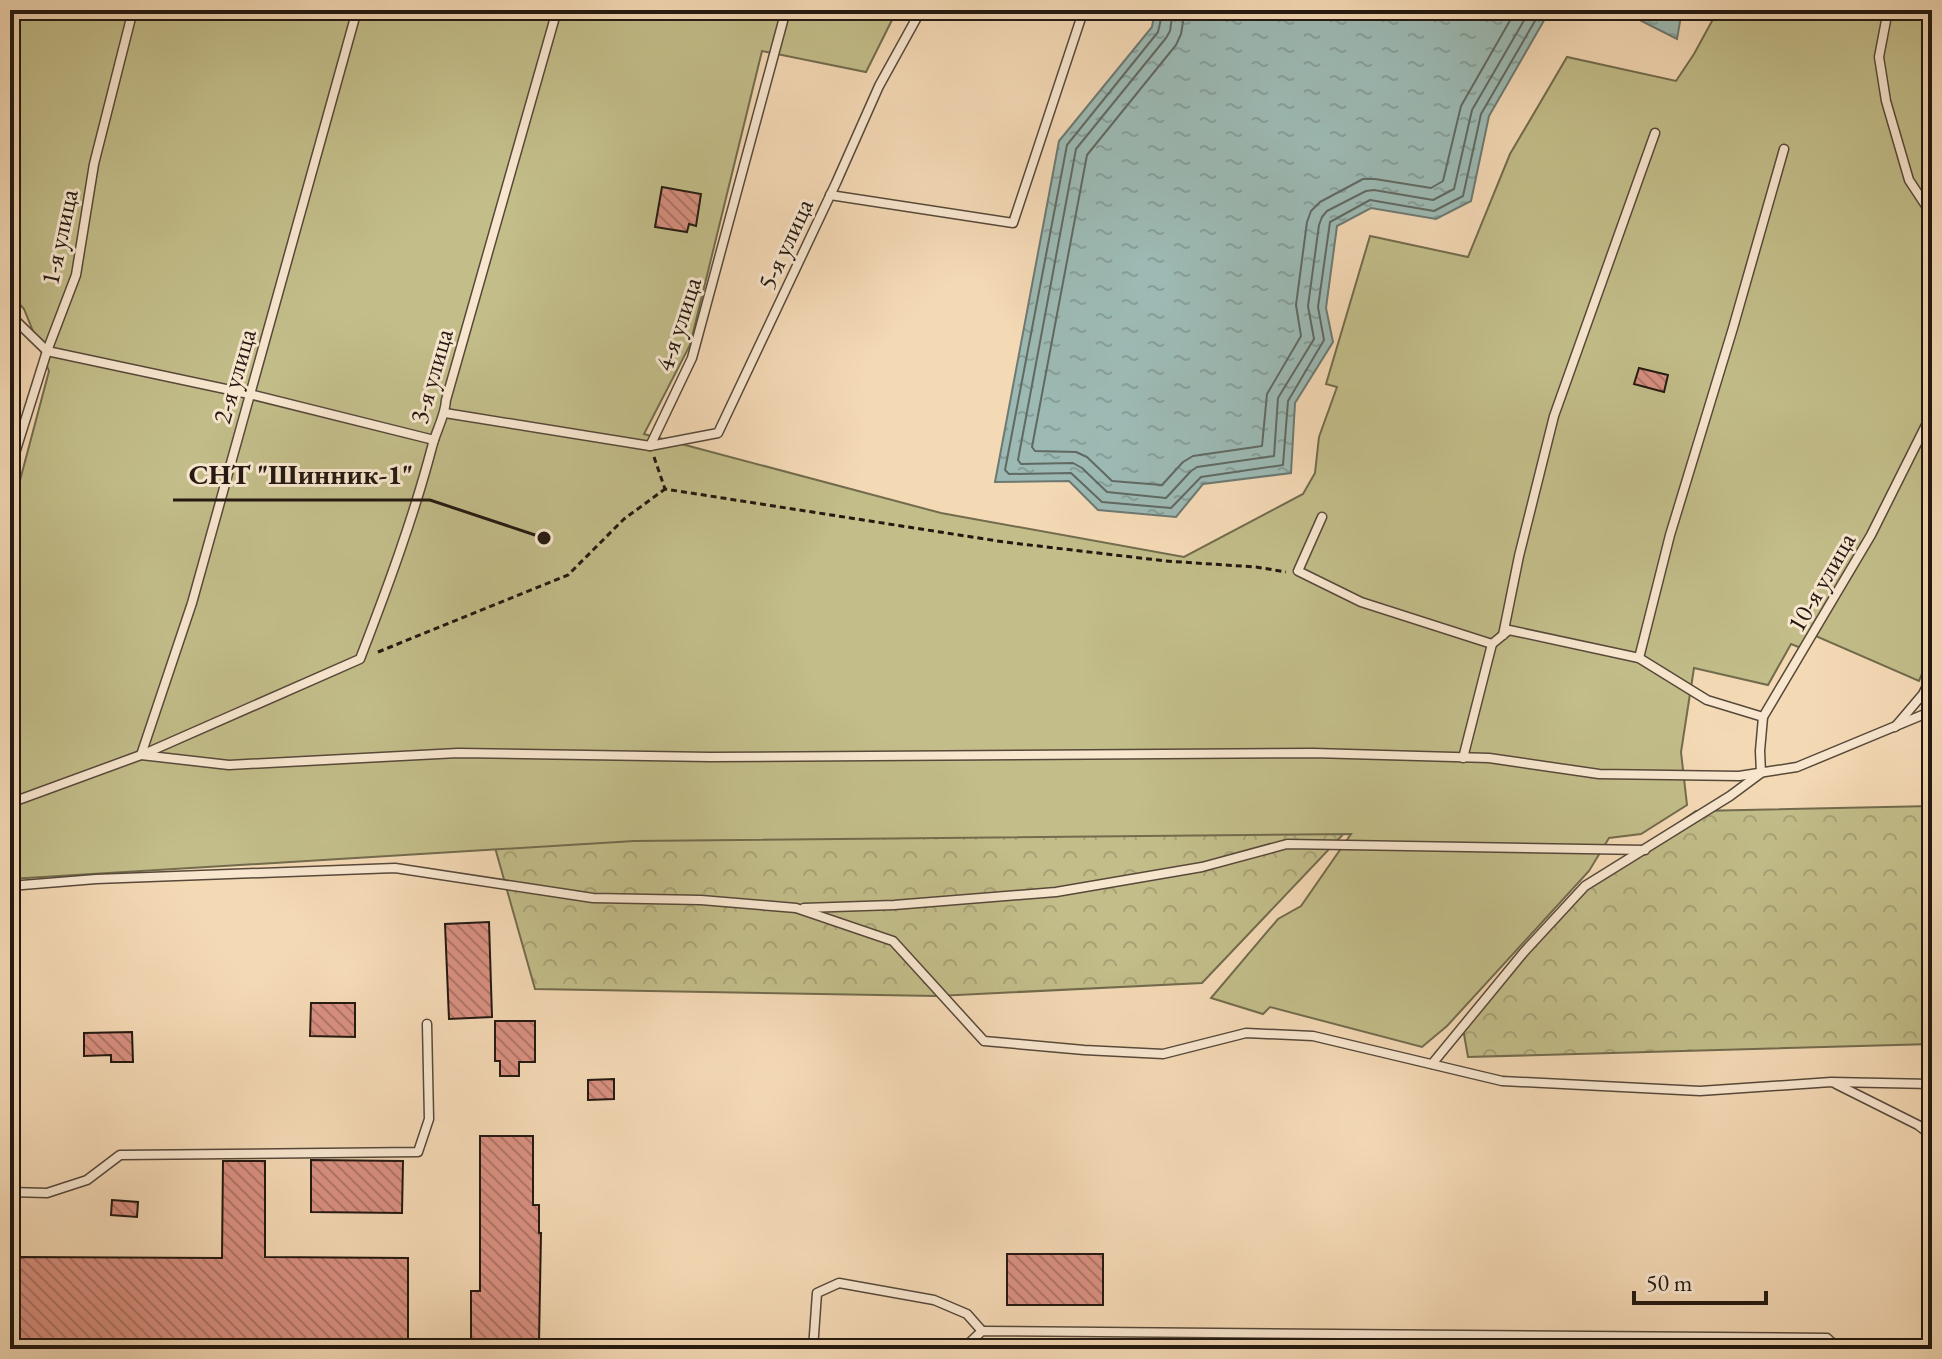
<svg xmlns="http://www.w3.org/2000/svg" width="1942" height="1359" viewBox="0 0 1942 1359" font-family="'EB Garamond',serif">
<style>
.forest{fill:url(#forest-crowns);stroke:#726b4d;stroke-width:2}
.garden{fill:#c2bd89;stroke:#726b4d;stroke-width:2}
.water{fill:url(#water-ripples);stroke:#6c7972;stroke-width:2}
.lines{fill:none;stroke-linecap:round;stroke-linejoin:round}
.shore{stroke:#606962;stroke-width:2}
.building{fill:url(#building-back-hatch);stroke:#231911;stroke-width:2}
.lane-casing{stroke:#57493a;stroke-width:11}
.path{stroke:#231911;stroke-width:3;stroke-dasharray:6 4;stroke-linecap:butt}
.lane{stroke:#f8e6cf;stroke-width:8}
.labels{text-anchor:middle;stroke-width:6;stroke-linejoin:round;paint-order:stroke}
.street-label{font-size:26px;fill:#231911;stroke:#f8e6cf}
.leader{fill:none;stroke:#231911;stroke-width:3}
.callout-dot{fill:#231911;stroke:#f8e6cf;stroke-width:3}
.callout-label{font-size:28px;text-anchor:middle;font-weight:bold;fill:#231911;stroke:#f8e6cf;stroke-width:6;stroke-linejoin:round;paint-order:stroke}
</style>
<defs>
<pattern id="forest-crowns" width="20" height="18" patternUnits="userSpaceOnUse" patternTransform="scale(2)"><rect width="20" height="18" fill="#c2bd89"/><path d="M2 6a3 3 0 1 1 6 0M12 15a3 3 0 1 1 6 0" fill="none" stroke="#a6a275"/></pattern>
<pattern id="water-ripples" width="26" height="14" patternUnits="userSpaceOnUse" patternTransform="scale(2)"><rect width="26" height="14" fill="#9cb9b3"/><path d="M2 4q2-2 4 0t4 0M15 11q2-2 4 0t4 0" fill="none" stroke="#869e99"/></pattern>
<pattern id="building-back-hatch" width="6" height="6" patternUnits="userSpaceOnUse" patternTransform="scale(2)"><rect width="6" height="6" fill="#d99081"/><path d="M-1 5l2 2M0 0l6 6M5-1l2 2" fill="none" stroke="#b07568"/></pattern>
</defs>
<rect width="100%" height="100%" fill="#f4d9b5"/>
<filter id="stains"><feTurbulence type="fractalNoise" baseFrequency=".0025" numOctaves="4"/><feColorMatrix values="0 0 0 0 .2 0 0 0 0 .09 0 0 0 0 .02 0 0 0 .5 -.17"/></filter>
<radialGradient id="worn" r=".72"><stop offset=".6" stop-color="#630" stop-opacity="0"/><stop offset="1" stop-color="#630" stop-opacity=".3"/></radialGradient>
<g class="forest">
<polygon points="1932,806 1932,1044 1468,1057 1462,1023 1592,883 1696,811"/>
<polygon points="1351,826 1202,983 937,996 535,989 492,837"/>
</g>
<polygon class="garden" points="10,10 897,10 866,72 762,51 690,345 644,434 941,513 1184,557 1303,494 1315,473 1319,437 1337,387 1326,384 1370,236 1468,257 1510,154 1567,57 1676,81 1694,54 1718,10 1932,10 1932,650 1919,681 1809,633 1801,648 1791,644 1768,685 1694,668 1681,752 1687,805 1641,834 1609,838 1589,871 1447,1026 1422,1047 1270,1007 1263,1014 1211,998 1278,919 1301,906 1351,834 634,841 10,879 10,518 49,371 24,309 10,293"/>
<g class="water">
<polygon points="1155,10 1603,10 1546,17 1489,116 1471,201 1436,219 1371,208 1337,226 1326,308 1333,342 1295,403 1291,473 1203,484 1176,517 1098,510 1069,481 995,482 1059,141 1152,27"/>
<polygon points="1620,10 1682,10 1677,39"/>
</g>
<g class="lines">
<g class="shore">
<polyline points="1163,10 1158,32 1067,145 1005,470 1009,474 1071,473 1102,502 1171,508 1201,477 1283,465 1288,401 1324,340 1318,307 1330,222 1370,200 1434,211 1463,196 1481,114 1539,14 1543,10"/>
<polyline points="1173,10 1170,31 1166,38 1076,149 1018,460 1021,464 1073,463 1082,468 1107,492 1166,498 1191,471 1197,467 1274,456 1278,398 1314,339 1308,306 1319,225 1322,217 1327,211 1366,191 1374,190 1433,200 1454,189 1472,110 1530,10"/>
<polyline points="1185,10 1181,34 1176,45 1087,155 1032,447 1035,451 1076,452 1087,457 1112,481 1162,485 1183,462 1193,456 1262,446 1267,394 1301,336 1296,305 1307,222 1311,211 1320,202 1363,179 1375,179 1431,188 1443,181 1461,106 1516,10"/>
</g>
</g>
<g class="building">
<polygon points="662,187 701,194 696,226 689,224 687,232 655,227"/>
<polygon points="1639,368 1668,375 1664,392 1634,384"/>
<polygon points="489,922 492,1017 449,1019 445,924"/>
<polygon points="311,1003 355,1003 355,1037 310,1036"/>
<polygon points="495,1021 535,1021 535,1062 519,1062 519,1076 500,1076 500,1061 495,1061"/>
<polygon points="132,1032 133,1062 111,1062 111,1055 84,1056 84,1033"/>
<polygon points="614,1079 614,1099 588,1100 588,1080"/>
<polygon points="480,1136 533,1136 533,1205 539,1205 539,1233 541,1233 539,1342 533,1342 533,1349 471,1349 471,1291 480,1291"/>
<polygon points="311,1160 403,1161 402,1213 311,1212"/>
<polygon points="223,1161 265,1161 265,1257 408,1258 408,1349 20,1349 20,1257 222,1258"/>
<polygon points="112,1200 138,1202 137,1217 111,1215"/>
<rect x="1007" y="1254" width="96" height="51"/>
</g>
<g class="lines">
<g class="lane-casing">
<g id="lane">
<polyline points="1888,10 1879,57 1886,101 1909,180 1932,215"/>
<polyline points="830,195 1013,223 1083,12"/>
<polyline points="10,315 47,351 249,394 434,440"/>
<polyline points="445,413 650,446 692,358 786,10"/>
<polyline points="650,446 718,433 836,183 879,86 921,10"/>
<polyline points="10,469 47,351 76,275 94,164 133,10"/>
<polyline points="1322,517 1298,571 1361,602 1492,644 1509,630 1639,658 1707,700 1763,717"/>
<polyline points="1503,635 1519,556 1554,416 1655,133"/>
<polyline points="1639,658 1670,535 1733,328 1784,149"/>
<polyline points="1895,727 1923,694 1932,676"/>
<path d="M144 754 360 659C387 589 413 519 432 447 436 430 445 417 446 400L557 10"/>
<polyline points="141,755 229,765 458,753 710,757 1313,753 1489,758 1599,774 1739,776 1797,767 1932,711"/>
<polyline points="1463,758 1492,644"/>
<polyline points="10,803 141,755 192,603 357,10"/>
<polyline points="10,886 96,879 395,868 593,898 701,900 796,908 893,941 984,1041 1084,1050 1163,1054 1246,1033 1313,1036 1502,1081 1700,1091 1831,1082 1932,1084"/>
<polyline points="804,908 894,905 1056,892 1202,867 1287,844 1645,850"/>
<polyline points="1432,1064 1524,952 1585,886 1730,796 1761,773 1760,751 1763,717 1871,535 1932,413"/>
<polyline points="1836,1084 1918,1125 1932,1136"/>
<polyline points="10,1192 47,1193 87,1180 120,1155 418,1152 429,1119 427,1024"/>
<polyline points="813,1349 817,1293 839,1283 934,1300 967,1314 982,1331"/>
<polyline points="963,1349 982,1331 1827,1338 1839,1349"/>
</g>
</g>
<g class="path">
<polyline points="654,457 665,489 1004,542 1166,561 1256,567 1286,572"/>
<polyline points="378,652 568,575 624,519 665,489"/>
</g>
<use href="#lane" class="lane"/>
</g>
<g class="labels">
<g class="street-label">
<text transform="translate(59 237) rotate(-78)" y="9">1-я улица</text>
<text transform="translate(785 244) rotate(-65)" y="9">5-я улица</text>
<text transform="translate(678 324) rotate(-72)" y="9">4-я улица</text>
<text transform="translate(234 376) rotate(-74)" y="9">2-я улица</text>
<text transform="translate(431 376) rotate(-74)" y="9">3-я улица</text>
<text transform="translate(1821 582) rotate(-60)" y="9">10-я улица</text>
</g>
</g>
<path class="leader" d="M544 538L430 500H173"/>
<circle class="callout-dot" cx="544" cy="538" r="8"/>
<g class="callout-label">
<text x="301" y="484">СНТ "Шинник-1"</text>
</g>
<rect width="1942" height="1359" fill="none" stroke="#f4d9b5" stroke-width="40"/>
<rect x="12" y="12" width="1918" height="1335" fill="none" stroke="#231911" stroke-width="4"/>
<rect x="20" y="20" width="1902" height="1319" fill="none" stroke="#231911" stroke-width="2"/>
<path d="M1634 1291v12h132v-12" fill="none" stroke="#231911" stroke-width="4"/>
<text x="1646" y="1291" font-size="24" fill="#231911" stroke="#f8e6cf" stroke-width="6" paint-order="stroke">50 m</text>
<rect width="100%" height="100%" filter="url(#stains)"/>
<rect width="100%" height="100%" fill="url(#worn)"/>
</svg>
